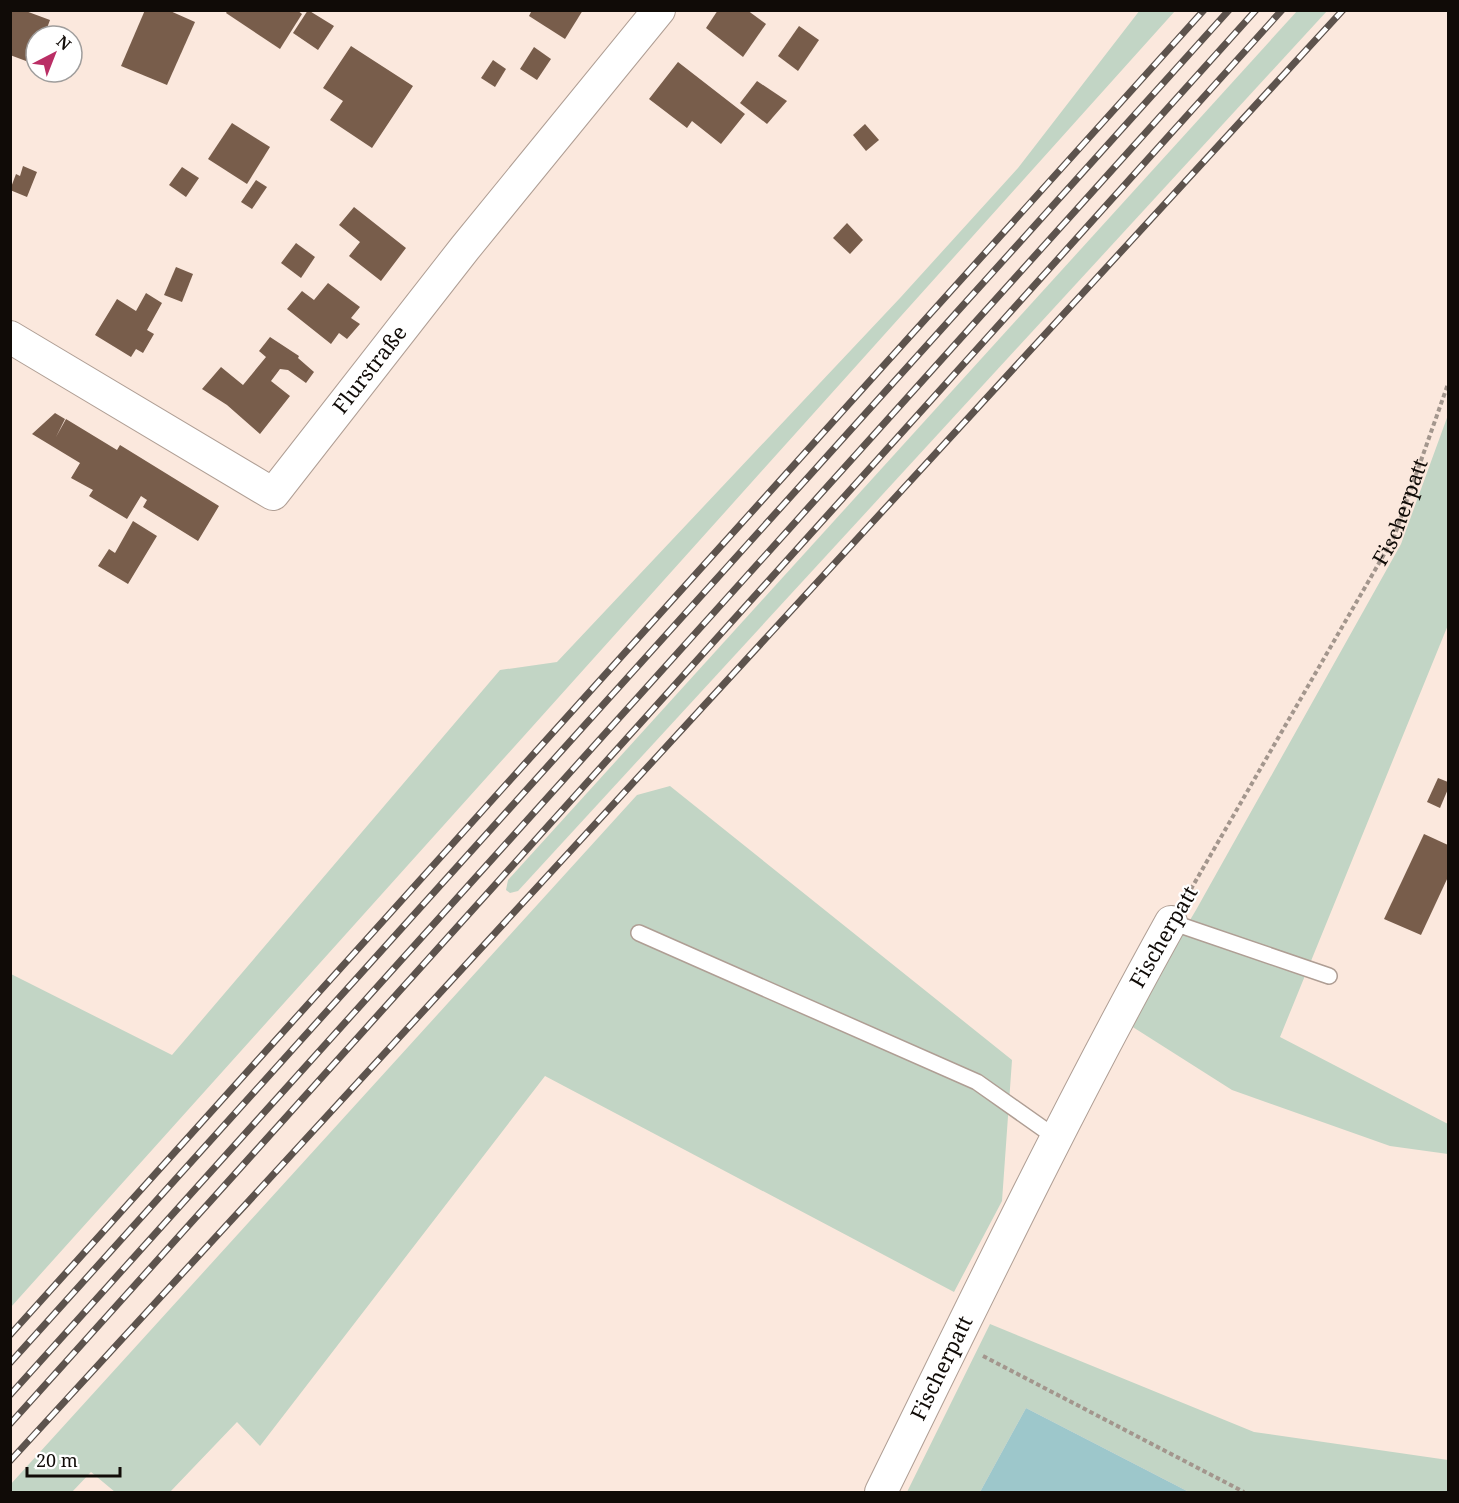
<svg xmlns="http://www.w3.org/2000/svg" width="1459" height="1503" viewBox="0 0 1459 1503" font-family="'Noto Serif',serif">
<style>
.green{fill:#c2d5c5}
.water{fill:#9dc7cb}
.building{fill:#785d4b}
.lines{fill:none;stroke-linecap:round;stroke-linejoin:round}
.service-casing{stroke:#af9e94;stroke-width:18}
.minor-casing{stroke:#af9e94;stroke-width:34}
.path{stroke:#a3968d;stroke-width:4;stroke-dasharray:4.5 3;stroke-linecap:butt}
.service{stroke:#fff;stroke-width:15}
.minor{stroke:#fff;stroke-width:32}
.rail-casing{stroke:#5d534d;stroke-width:7}
.rail{stroke:#fff;stroke-width:4.5;stroke-dasharray:14;stroke-linecap:butt}
.labels{text-anchor:middle;stroke-width:4.5;stroke-linejoin:round;paint-order:stroke}
.street-label{font-size:21px;fill:#100b07;stroke:#fff}
</style>
<rect width="100%" height="100%" fill="#fbe8dd"/>
<g class="green">
<polygon points="1140,10 1175,11 11,1307 11,974 172,1055 500,670 557,662 900,298 1018,168"/>
<polygon points="1298,10 1327,11 518,891 510,893 506,890 508,880"/>
<polygon points="1448,415 1448,625 1280,1037 1448,1124 1448,1154 1390,1146 1232,1090 1128,1024 1196,910 1401,544"/>
<polygon points="670,786 1012,1060 1002,1201 954,1292 545,1076 260,1446 237,1422 170,1492 115,1492 91,1472 72,1492 11,1492 10,1485 637,795"/>
<polygon points="990,1324 1254,1432 1448,1460 1448,1492 1189,1492 1026,1408 980,1492 907,1492"/>
</g>
<polygon class="water" points="1026,1408 1189,1492 980,1492"/>
<g class="building">
<polygon points="10,10 23,10 50,20 44,36 36,36 34,64 10,55"/>
<polygon points="145,10 168,10 195,22 167,85 121,66"/>
<polygon points="228,10 297,10 302,14 280,49 226,13"/>
<polygon points="308,10 334,26 318,50 293,33"/>
<polygon points="532,10 583,10 565,39 529,16"/>
<polygon points="718,10 747,10 766,24 743,57 706,28"/>
<polygon points="799,26 819,40 798,71 778,56"/>
<polygon points="351,46 413,86 372,148 330,120 343,101 323,88"/>
<polygon points="534,47 551,59 537,80 520,69"/>
<polygon points="493,60 506,69 495,87 481,78"/>
<polygon points="678,62 745,114 721,144 692,121 687,128 649,99"/>
<polygon points="757,81 787,101 767,124 740,103"/>
<polygon points="232,123 270,147 247,184 208,159"/>
<polygon points="865,124 879,140 866,151 853,135"/>
<polygon points="23,166 37,172 27,197 10,190 16,174 20,176"/>
<polygon points="182,167 199,178 186,197 169,185"/>
<polygon points="256,180 267,187 252,209 241,202"/>
<polygon points="354,207 406,248 381,281 349,256 360,242 339,225"/>
<polygon points="847,223 863,240 850,254 833,238"/>
<polygon points="296,243 315,257 301,278 281,263"/>
<polygon points="176,267 193,274 182,302 164,295"/>
<polygon points="328,283 360,307 351,318 360,324 347,339 339,333 331,344 287,309 302,291 314,300"/>
<polygon points="146,293 162,303 147,330 154,334 143,353 136,349 131,357 95,335 117,299 136,311"/>
<polygon points="270,337 299,356 298,358 314,372 306,383 288,370 280,369 271,381 290,396 260,434 227,405 202,389 221,367 243,385 266,357 259,351"/>
<polygon points="55,413 65,419 56,437 66,419 117,450 120,445 219,506 198,541 143,507 147,500 141,496 127,519 89,496 93,490 71,478 80,463 32,434"/>
<polygon points="133,521 157,536 128,584 98,566 109,549 115,553"/>
<polygon points="1438,778 1448,782 1448,789 1440,808 1427,802"/>
<polygon points="1424,834 1448,845 1448,877 1421,935 1384,919"/>
</g>
<g class="lines">
<g class="service-casing">
<g id="service">
<polyline points="1171,922 1329,976"/>
<polyline points="639,933 977,1082 1055,1137"/>
</g>
</g>
<g class="minor-casing">
<g id="minor">
<path id="s2" d="M10 337 273 494 465 248 659 10"/>
<path id="s3" d="M881 1492C975 1301 1067 1109 1171 922"/>
</g>
</g>
<g class="path">
<path id="s1" d="M1187 896 1394 537 1448 384"/>
<polyline points="983,1356 1244,1492"/>
</g>
<use href="#service" class="service"/>
<use href="#minor" class="minor"/>
<g class="rail-casing">
<g id="rail">
<polyline points="10,1335 1204,10"/>
<polyline points="10,1363 1229,10"/>
<polyline points="10,1395 1256,10"/>
<polyline points="10,1424 1282,10"/>
<polyline points="10,1461 1343,10"/>
</g>
</g>
<use href="#rail" class="rail"/>
</g>
<g class="labels">
<g class="street-label">
<text dy="7" stroke="none"><textPath href="#s2" startOffset="464">Flurstraße</textPath></text>
<text dy="7" stroke="none"><textPath href="#s1" startOffset="440">Fischerpatt</textPath></text>
<text transform="translate(1164 937) rotate(-60)" y="7">Fischerpatt</text>
<text dy="7" stroke="none"><textPath href="#s3" startOffset="138">Fischerpatt</textPath></text>
</g>
</g>
<rect width="1459" height="1503" fill="none" stroke="#100b07" stroke-width="24"/>
<g transform="translate(54 54) rotate(42)"><circle r="28" fill="#ffffff" stroke="#9f9d9c" stroke-width="1.5"/>
<path d="M0-4.5L10 22L0 15L-10 22Z" fill="#ba2e65"/>
<text y="-9" font-size="16" font-weight="bold" text-anchor="middle" fill="#100b07">N</text>
</g>
<path d="M27 1467v9h93v-9" fill="none" stroke="#100b07" stroke-width="3"/>
<text x="36" y="1467" font-size="18" fill="#100b07" stroke="#ffffff" stroke-width="4.5" paint-order="stroke">20 m</text>
</svg>
